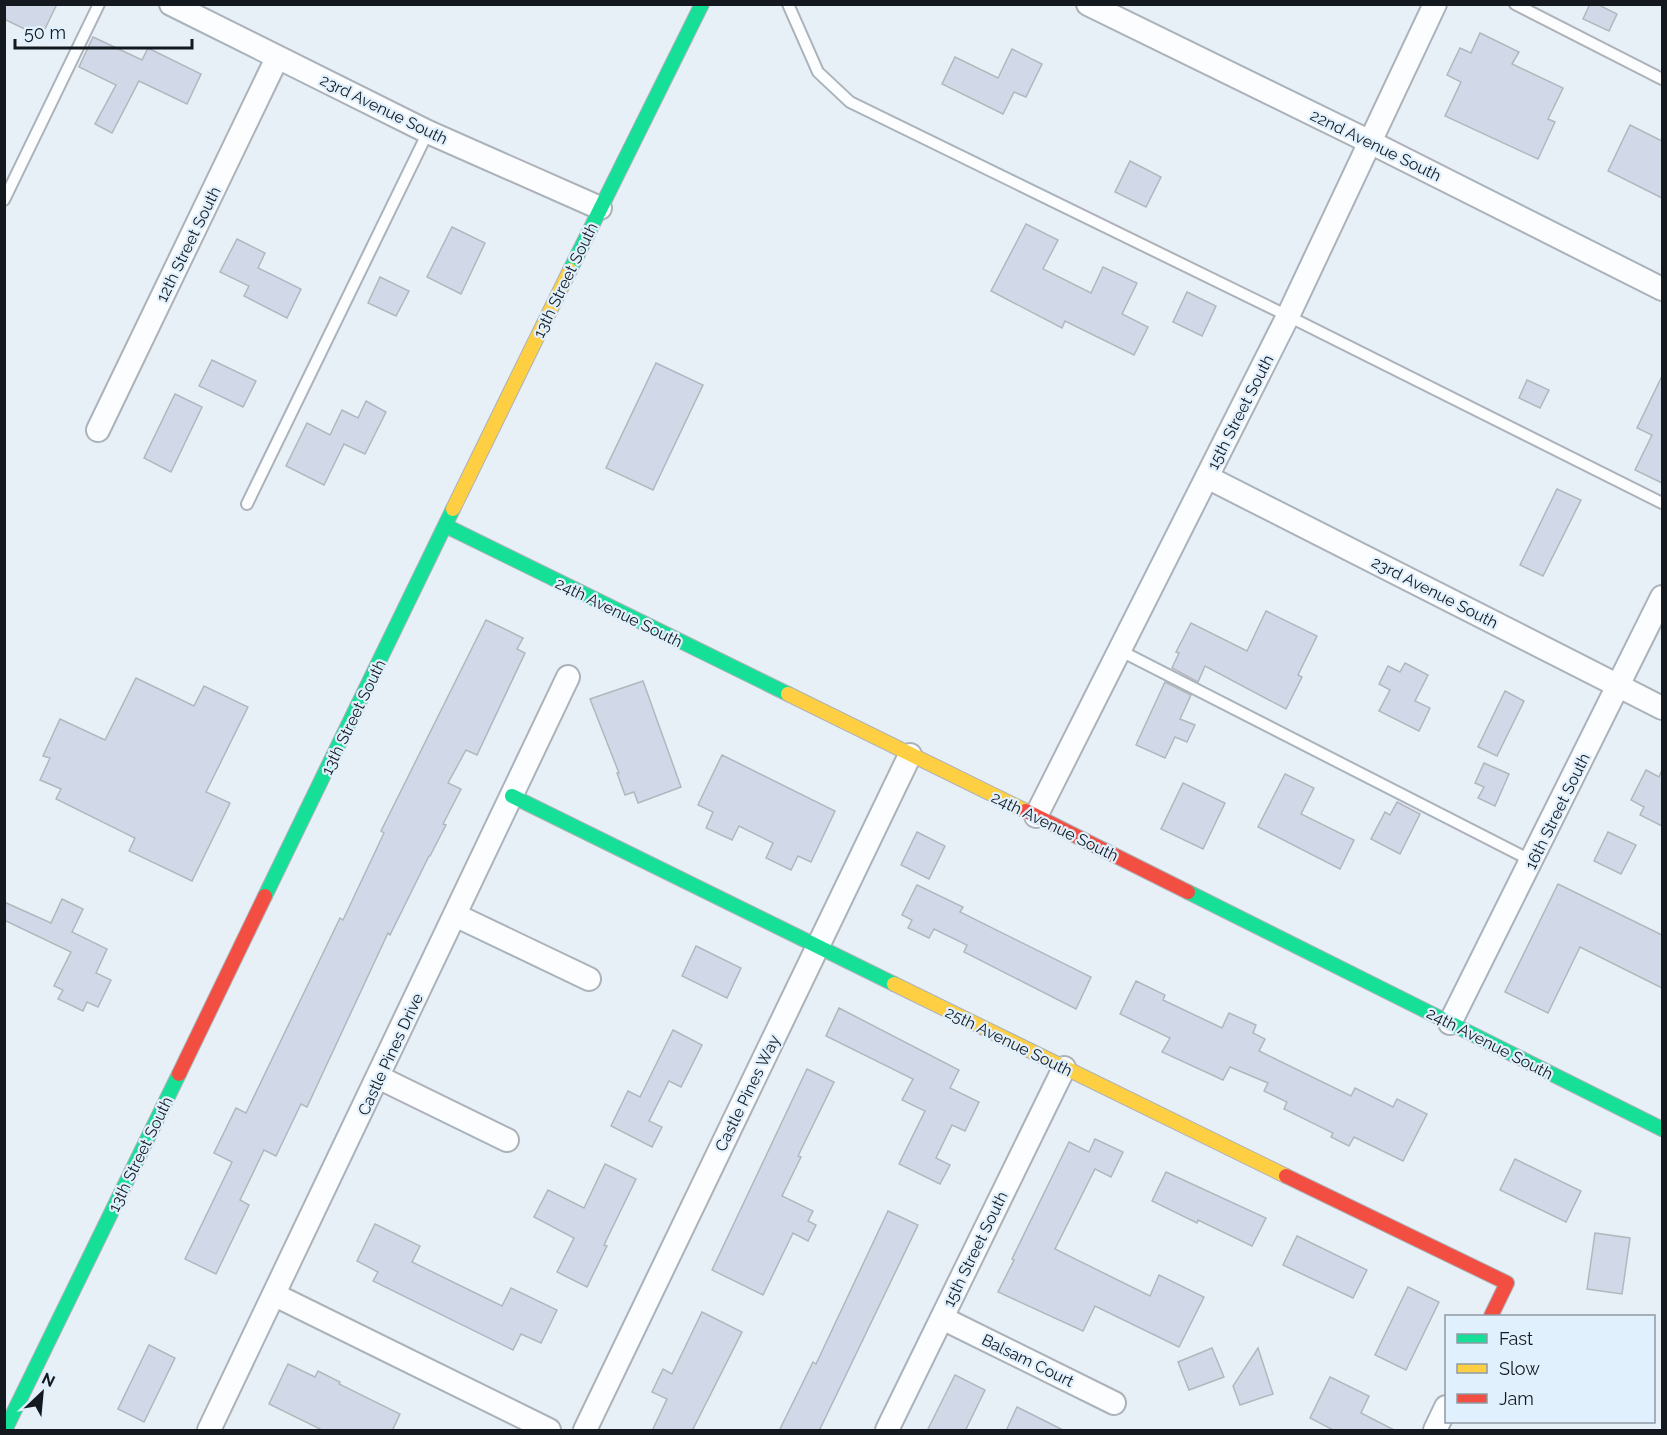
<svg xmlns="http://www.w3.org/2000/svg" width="1667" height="1435" viewBox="0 0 1667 1435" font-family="Raleway,sans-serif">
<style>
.building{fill:#d1d9e8;stroke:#b2b7be;stroke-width:1.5}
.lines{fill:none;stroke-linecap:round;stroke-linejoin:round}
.lane-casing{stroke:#acb2b9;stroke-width:14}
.street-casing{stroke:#acb2b9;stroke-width:26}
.fast-casing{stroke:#acb2b9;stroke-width:16}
.slow-casing{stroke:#acb2b9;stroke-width:16}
.jam-casing{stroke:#acb2b9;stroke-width:16}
.lane{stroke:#fbfdfe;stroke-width:10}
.street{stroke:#fbfdfe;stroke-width:22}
.fast{stroke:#16e098;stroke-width:14}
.slow{stroke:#ffcf43;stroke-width:14}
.jam{stroke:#f24e42;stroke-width:14}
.labels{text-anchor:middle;stroke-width:4.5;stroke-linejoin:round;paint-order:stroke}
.street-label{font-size:16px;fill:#13191f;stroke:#e1f0fd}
</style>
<rect width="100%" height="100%" fill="#e7eff7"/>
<g class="building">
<polygon points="4,4 57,4 41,37 4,19"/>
<polygon points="1590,4 1597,4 1617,14 1609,31 1583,19"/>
<polygon points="1480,33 1519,52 1512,64 1563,88 1548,119 1555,122 1538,159 1445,116 1461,82 1447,75 1460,48 1471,53"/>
<polygon points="93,37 142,60 148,48 201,74 187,104 139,81 112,133 95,124 116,85 79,67"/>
<polygon points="1012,49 1042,64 1026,97 1014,92 1003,114 942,84 955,57 998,78"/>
<polygon points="1630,125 1662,141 1662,198 1608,171"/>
<polygon points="1130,161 1161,177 1146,207 1115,192"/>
<polygon points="1026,224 1058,240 1043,269 1091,293 1103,267 1137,283 1122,314 1148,327 1134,355 1065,321 1062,328 991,291"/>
<polygon points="452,227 485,243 461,294 427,277"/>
<polygon points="237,239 265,253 258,268 301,289 287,318 244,296 249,286 220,272"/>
<polygon points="380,277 409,291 396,316 368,303"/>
<polygon points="1187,292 1216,306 1202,336 1173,322"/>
<polygon points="212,360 256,381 243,407 199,386"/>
<polygon points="656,363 703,385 653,490 606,468"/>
<polygon points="1662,376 1662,483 1635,470 1652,435 1637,428"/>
<polygon points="1527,380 1549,390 1540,408 1519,398"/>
<polygon points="175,394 202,407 171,472 144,458"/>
<polygon points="366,401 386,412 365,454 344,444 324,485 286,466 307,423 330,435 342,410 358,418"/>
<polygon points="1557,489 1581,500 1543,576 1520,565"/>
<polygon points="1266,611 1317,636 1298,675 1302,677 1286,709 1205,666 1198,682 1172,668 1179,653 1176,652 1191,623 1247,651"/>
<polygon points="486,620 523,638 517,649 525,653 477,755 466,750 448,783 461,789 443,824 446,825 430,856 429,856 390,935 388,933 307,1107 301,1104 276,1156 264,1150 240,1200 249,1205 216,1274 185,1259 232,1162 214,1153 236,1108 246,1113 340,918 343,920 384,833 381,831"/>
<polygon points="1405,663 1428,675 1415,701 1430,708 1419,731 1379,711 1390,690 1379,684 1388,666 1400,672"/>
<polygon points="136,678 194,706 204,686 248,707 206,792 230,803 192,881 129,851 135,838 56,799 61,789 40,780 50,758 43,756 60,719 105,740"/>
<polygon points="643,681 681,787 638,803 634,792 625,795 617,773 619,773 590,699"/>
<polygon points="1165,682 1191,695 1180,719 1195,725 1187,742 1175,737 1165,758 1136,745"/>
<polygon points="1505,691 1524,701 1497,756 1478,747"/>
<polygon points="722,755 835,811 811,862 798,856 791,870 766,858 773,843 739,826 732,840 706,828 713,812 698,805"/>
<polygon points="1484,763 1509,774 1495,806 1478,798 1484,787 1475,783"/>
<polygon points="1646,770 1659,777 1662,770 1662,826 1640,815 1644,807 1631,800"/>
<polygon points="1285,774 1314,788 1301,814 1354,840 1340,869 1258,827"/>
<polygon points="1183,783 1225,803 1203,849 1161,829"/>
<polygon points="1397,802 1420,814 1400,854 1371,839 1385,812 1390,815"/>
<polygon points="917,832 945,846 929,879 901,865"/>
<polygon points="1608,832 1636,845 1621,874 1594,861"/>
<polygon points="1558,884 1662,935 1662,988 1580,947 1548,1013 1505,992"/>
<polygon points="917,885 963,907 960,912 1091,977 1076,1009 964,952 967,945 934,929 929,938 908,928 912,920 902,915"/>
<polygon points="62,899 83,909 72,932 107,949 96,973 111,980 98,1007 87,1002 83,1011 58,999 63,990 54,986 71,952 4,920 4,902 51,923"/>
<polygon points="696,946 741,968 727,998 682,976"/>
<polygon points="1136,981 1165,995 1163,1000 1222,1028 1229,1013 1256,1025 1253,1033 1265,1039 1259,1051 1351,1096 1355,1088 1393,1107 1397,1099 1427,1114 1403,1161 1354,1137 1349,1146 1331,1137 1333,1133 1284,1109 1287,1102 1264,1091 1268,1083 1230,1067 1223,1080 1162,1052 1170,1038 1120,1014"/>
<polygon points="839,1008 959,1070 950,1088 979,1102 965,1131 952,1125 936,1158 950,1165 940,1184 899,1164 925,1111 902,1100 913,1079 826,1036"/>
<polygon points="673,1030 702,1045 681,1087 669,1081 649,1121 662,1127 652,1147 611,1126 628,1091 640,1097"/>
<polygon points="807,1069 834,1082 798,1156 801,1157 782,1196 813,1211 808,1221 816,1225 808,1241 793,1233 763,1295 712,1270"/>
<polygon points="1095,1139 1123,1152 1111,1177 1095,1169 1055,1249 1150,1296 1159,1275 1204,1297 1179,1347 1095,1306 1083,1331 998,1292 1014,1260 1012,1259 1069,1142 1089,1152"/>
<polygon points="1515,1159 1581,1191 1566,1222 1500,1190"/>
<polygon points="605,1164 636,1179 604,1245 607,1246 587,1287 557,1272 574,1238 534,1217 548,1190 584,1208"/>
<polygon points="1166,1172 1266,1218 1252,1246 1198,1220 1197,1223 1152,1201"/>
<polygon points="888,1211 918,1225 819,1431 779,1431 813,1362 816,1364"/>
<polygon points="375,1224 420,1246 412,1262 502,1306 511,1288 557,1310 541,1343 521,1334 513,1350 373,1281 378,1272 357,1261"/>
<polygon points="1595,1233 1630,1238 1622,1294 1587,1289"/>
<polygon points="1297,1236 1367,1270 1353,1298 1283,1265"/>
<polygon points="1408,1287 1439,1302 1406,1370 1375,1355"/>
<polygon points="702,1312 742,1332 692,1431 652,1431 667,1399 652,1392 663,1369 672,1374"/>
<polygon points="149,1345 175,1358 144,1422 118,1409"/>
<polygon points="1212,1348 1224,1377 1189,1390 1178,1362"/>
<polygon points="1258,1348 1273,1394 1240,1405 1233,1386"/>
<polygon points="288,1364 315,1377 318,1371 340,1382 339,1384 400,1414 392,1431 324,1431 269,1404"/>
<polygon points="955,1375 985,1390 965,1431 927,1431"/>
<polygon points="1330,1377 1369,1396 1361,1413 1396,1431 1335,1431 1310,1418"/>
<polygon points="1017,1407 1065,1431 1006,1431"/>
</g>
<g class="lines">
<g class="lane-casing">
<g id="lane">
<polyline points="788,4 818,72 850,102 1288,316 1662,503"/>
<polyline points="1515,4 1662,79"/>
<polyline points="4,200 99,4"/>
<polyline points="247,504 428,132"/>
<polyline points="1119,650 1532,861"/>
</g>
</g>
<g class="street-casing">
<g id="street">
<polyline points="171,4 428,132 600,208"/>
<polyline points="1088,4 1370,142 1662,289"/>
<polyline points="98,430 277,58"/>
<polyline points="1207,477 1662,708"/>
<polyline points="1036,816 1288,316 1435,4"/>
<polyline points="455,915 589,979"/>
<polyline points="1450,1023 1662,597"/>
<polyline points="378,1077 507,1140"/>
<polyline points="275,1295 549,1430"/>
<polyline points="942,1318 1114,1403"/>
<polyline points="209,1430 568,677"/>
<polyline points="585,1430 910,755"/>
<polyline points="887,1430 1064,1068"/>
<polyline points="1435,1430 1446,1407"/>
</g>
</g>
<g class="fast-casing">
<g id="fast">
<polyline points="570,270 702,4"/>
<polyline points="446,526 788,694"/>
<polyline points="512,796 894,984"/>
<polyline points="1188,892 1662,1129"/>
<polyline points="265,896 453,509"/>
<polyline points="5,1430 179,1074"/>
</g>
</g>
<g class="slow-casing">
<g id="slow">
<polyline points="453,509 570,270"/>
<polyline points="788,694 1026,811"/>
<polyline points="894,984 1286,1176"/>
</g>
</g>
<g class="jam-casing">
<g id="jam">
<polyline points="1026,811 1188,892"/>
<polyline points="179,1074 265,896"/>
<polyline points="1286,1176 1507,1283 1491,1316"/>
</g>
</g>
<use href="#lane" class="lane"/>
<use href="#street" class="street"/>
<use href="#fast" class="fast"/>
<use href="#slow" class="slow"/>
<use href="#jam" class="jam"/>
</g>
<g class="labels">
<g class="street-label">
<text transform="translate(384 109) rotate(26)" y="6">23rd Avenue South</text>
<text transform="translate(1376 145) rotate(26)" y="6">22nd Avenue South</text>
<text transform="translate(188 244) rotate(-64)" y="6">12th Street South</text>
<text transform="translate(565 280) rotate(-64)" y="6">13th Street South</text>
<text transform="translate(1240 412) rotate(-63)" y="6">15th Street South</text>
<text transform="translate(1435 592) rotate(27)" y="6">23rd Avenue South</text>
<text transform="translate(619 612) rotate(26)" y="6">24th Avenue South</text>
<text transform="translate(353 717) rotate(-64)" y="6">13th Street South</text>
<text transform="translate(1557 811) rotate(-64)" y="6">16th Street South</text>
<text transform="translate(1055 826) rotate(26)" y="6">24th Avenue South</text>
<text transform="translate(1009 1041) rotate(26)" y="6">25th Avenue South</text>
<text transform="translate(1490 1043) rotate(27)" y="6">24th Avenue South</text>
<text transform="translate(390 1054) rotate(-65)" y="6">Castle Pines Drive</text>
<text transform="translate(747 1093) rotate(-64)" y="6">Castle Pines Way</text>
<text transform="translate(140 1154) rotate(-64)" y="6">13th Street South</text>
<text transform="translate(975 1249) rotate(-64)" y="6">15th Street South</text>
<text transform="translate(1028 1360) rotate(26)" y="6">Balsam Court</text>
</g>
</g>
<rect width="1667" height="1435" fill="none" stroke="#13191f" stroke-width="12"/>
<rect x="1445" y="1315" width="210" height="108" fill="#e1f0fd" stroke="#8f9aa4" stroke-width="1.5"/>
<rect x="1457" y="1334" width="30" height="9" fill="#16e098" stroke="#8f9aa4" stroke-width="1.5"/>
<text x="1499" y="1345" font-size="18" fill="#13191f">Fast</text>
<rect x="1457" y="1364" width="30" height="9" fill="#ffcf43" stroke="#8f9aa4" stroke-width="1.5"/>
<text x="1499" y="1375" font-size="18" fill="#13191f">Slow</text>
<rect x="1457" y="1394" width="30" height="9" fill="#f24e42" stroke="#8f9aa4" stroke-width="1.5"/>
<text x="1499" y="1405" font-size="18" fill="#13191f">Jam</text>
<g transform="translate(42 1393) rotate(26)" stroke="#e1f0fd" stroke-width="4.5" paint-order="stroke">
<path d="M0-4.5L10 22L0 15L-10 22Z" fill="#13191f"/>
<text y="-9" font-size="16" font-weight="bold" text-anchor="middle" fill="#13191f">N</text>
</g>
<path d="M15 39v9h177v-9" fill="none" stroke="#13191f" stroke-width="3"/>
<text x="24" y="39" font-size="18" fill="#13191f" stroke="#e1f0fd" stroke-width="4.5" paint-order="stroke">50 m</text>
</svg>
